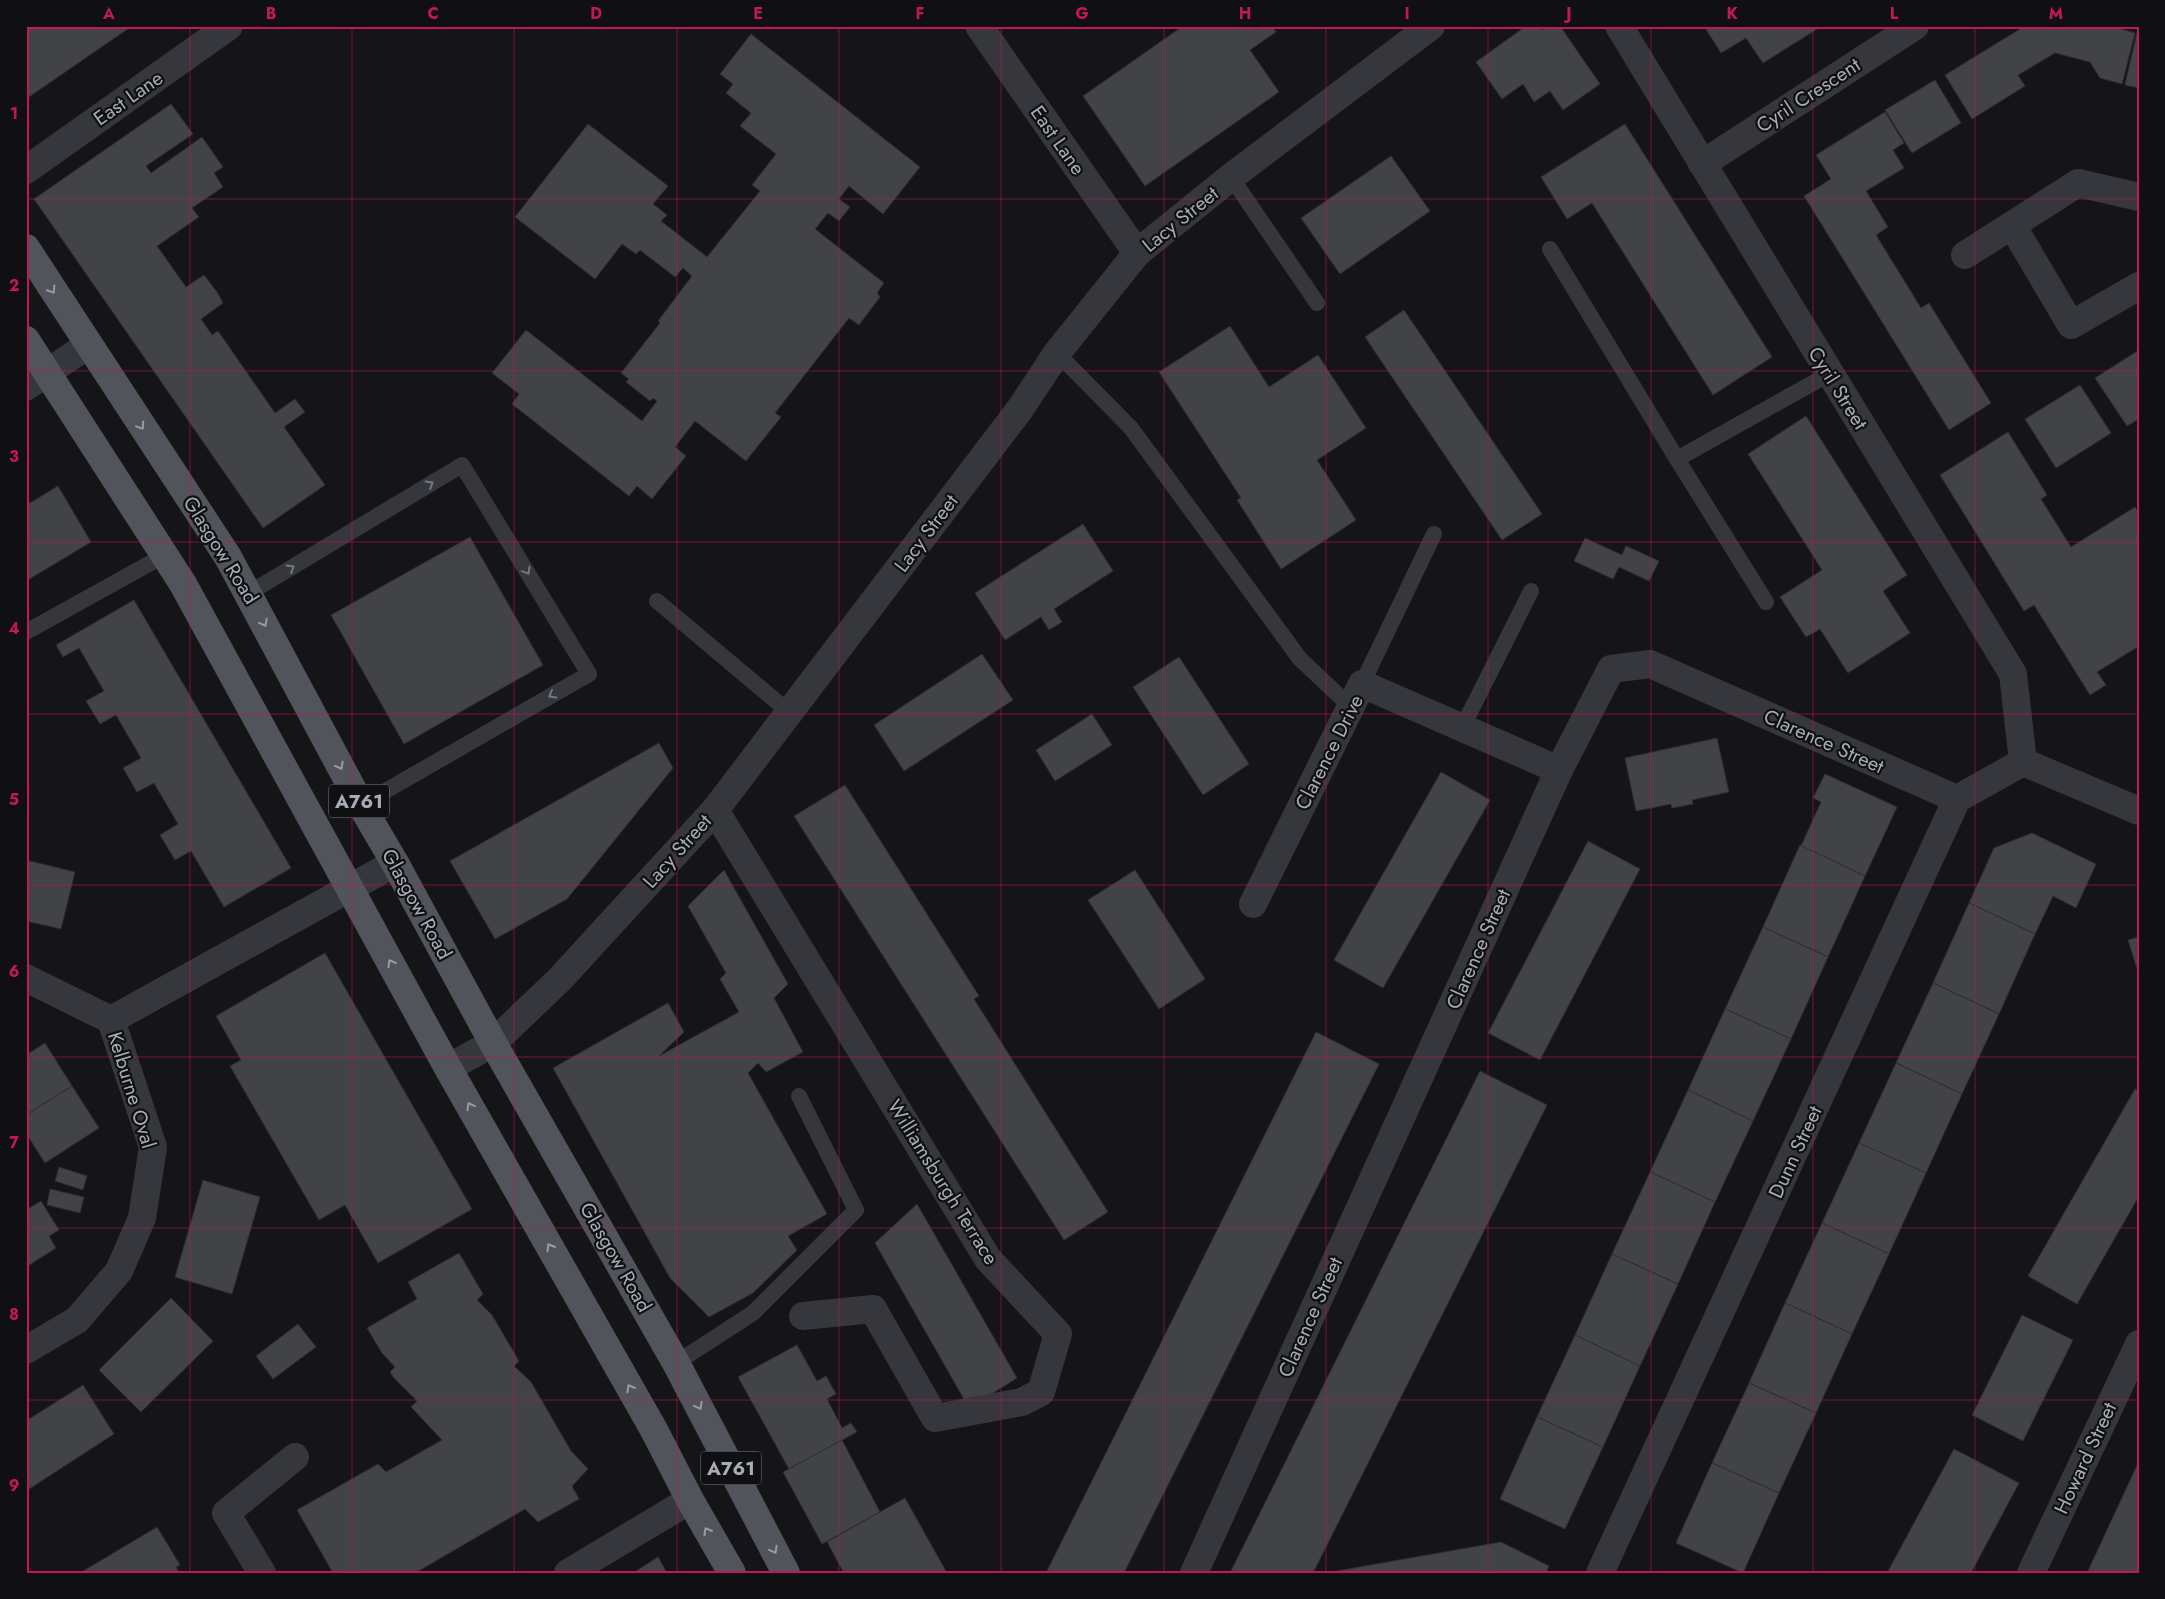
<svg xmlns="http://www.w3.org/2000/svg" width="2165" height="1599" viewBox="0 0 2165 1599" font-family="Jost,sans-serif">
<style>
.building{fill:#414347;stroke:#2f2f33}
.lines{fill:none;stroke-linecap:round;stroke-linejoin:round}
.service{stroke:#36373c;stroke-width:16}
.minor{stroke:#36373c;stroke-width:28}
.primary{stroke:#52545b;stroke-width:28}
.oneway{stroke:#969ba5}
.oneway2{stroke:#747880}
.grid{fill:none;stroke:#c2185b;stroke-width:1;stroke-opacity:0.55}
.labels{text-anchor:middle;stroke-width:4.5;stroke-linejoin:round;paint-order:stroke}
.shield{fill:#101012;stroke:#7a7e86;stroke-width:1}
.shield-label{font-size:19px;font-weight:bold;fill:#a7adb7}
.street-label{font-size:20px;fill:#a7adb7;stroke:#101012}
.neatline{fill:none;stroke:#c2185b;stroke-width:2}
.grid-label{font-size:16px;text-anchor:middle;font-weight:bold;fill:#c2185b}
</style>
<rect width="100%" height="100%" fill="#151517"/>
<g class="building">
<polygon points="26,26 132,26 26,99"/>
<polygon points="1183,26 1272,26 1276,32 1250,50 1279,92 1145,186 1083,96"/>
<polygon points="1526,26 1539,26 1542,30 1547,26 1560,26 1600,84 1563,110 1550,91 1534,102 1523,84 1502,99 1476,62"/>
<polygon points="1704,26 1822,26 1763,63 1746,38 1721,53"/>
<polygon points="2025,26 2111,26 2135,33 2122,84 2100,78 2090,62 2055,53 2018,75 2025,86 1972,119 1945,75"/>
<polygon points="2137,32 2139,32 2139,88 2125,85"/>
<polygon points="751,34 920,167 883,214 849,186 839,199 850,207 839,221 828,213 815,229 884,283 877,293 880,297 859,325 849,318 775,413 781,417 746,461 695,421 675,447 686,456 652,499 637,486 629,496 512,404 519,394 492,373 526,330 642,421 657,401 653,398 650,401 626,382 629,379 621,373 660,323 658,321 692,276 683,268 675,277 640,250 636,254 622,244 595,279 515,217 588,124 668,186 653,204 667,215 661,221 707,257 760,191 752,185 776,154 740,126 751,113 726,93 733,84 720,74"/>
<polygon points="1935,80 1961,123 1912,153 1885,110"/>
<polygon points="171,104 193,134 146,166 151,173 202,137 223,167 214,173 223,187 192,208 199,217 157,246 186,287 204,275 217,292 223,303 201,319 212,335 218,331 275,413 295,399 305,412 284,427 325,485 263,528 34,199"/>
<polygon points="1885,112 1904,143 1893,150 1904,168 1866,191 1888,227 1876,235 1921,308 1929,303 1991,403 1949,430 1804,196 1831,179 1816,155"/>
<polygon points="1625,124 1772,357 1713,395 1592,203 1567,219 1541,177"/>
<polygon points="1391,156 1430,211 1340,274 1301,218"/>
<polygon points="1404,310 1542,514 1502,540 1365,337"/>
<polygon points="1230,326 1269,387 1318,355 1366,428 1317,460 1356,520 1281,569 1237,500 1241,498 1159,372"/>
<polygon points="2139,350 2139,419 2127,426 2095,378"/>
<polygon points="2080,385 2111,433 2056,468 2025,419"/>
<polygon points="1806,416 1907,575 1883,591 1910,633 1848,673 1820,629 1806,637 1780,597 1822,570 1748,454"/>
<polygon points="2008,432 2047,495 2041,499 2071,547 2135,507 2139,513 2139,646 2097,672 2106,685 2090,695 2034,605 2024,611 1940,475"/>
<polygon points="58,486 91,542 26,581 26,498 30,503"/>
<polygon points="1083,524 1113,571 1054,609 1062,622 1049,630 1041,617 1005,640 975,593"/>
<polygon points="470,537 543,665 404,744 331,615"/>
<polygon points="1585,538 1622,555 1626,546 1659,561 1649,581 1619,567 1613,579 1574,561"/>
<polygon points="134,600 291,868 224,907 191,851 175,860 160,835 178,824 154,783 137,792 123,768 141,758 116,715 100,724 86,701 104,691 79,648 63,657 56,645"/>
<polygon points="982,654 1013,700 904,771 874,725"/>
<polygon points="1179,657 1249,764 1203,795 1133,687"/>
<polygon points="1092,714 1112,745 1055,781 1036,750"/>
<polygon points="1717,738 1729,792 1692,800 1693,804 1672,808 1671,804 1636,811 1625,758"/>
<polygon points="659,743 673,768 567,899 495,939 450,861"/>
<polygon points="1441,772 1490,800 1383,988 1334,960"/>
<polygon points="1825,774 1897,807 1865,876 1801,846 1821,802 1813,798"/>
<polygon points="845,785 979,996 974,999 1108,1212 1064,1240 794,816"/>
<polygon points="2032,833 2096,864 2076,908 2053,896 2035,934 1969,903 1994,848"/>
<polygon points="1588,841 1640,869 1540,1060 1488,1033"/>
<polygon points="1800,845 1865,876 1828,957 1763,927"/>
<polygon points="26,860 75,872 61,929 26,921"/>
<polygon points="724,870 788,984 774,998 803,1052 766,1072 758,1063 748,1073 827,1214 788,1236 797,1250 753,1293 709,1317 670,1278 553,1068 668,1003 684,1032 659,1056 739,1012 720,979 726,973 688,906"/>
<polygon points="1135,870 1205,979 1159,1009 1088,900"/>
<polygon points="1969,903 2035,934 1999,1014 1933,983"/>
<polygon points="1763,927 1828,957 1791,1039 1725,1009"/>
<polygon points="2139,937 2139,975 2128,940"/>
<polygon points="325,953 472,1209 378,1263 345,1205 319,1220 230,1066 241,1060 216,1016"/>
<polygon points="1933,983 1999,1014 1962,1094 1896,1063"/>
<polygon points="1725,1009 1791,1039 1753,1121 1688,1090"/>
<polygon points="1316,1032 1379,1064 1124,1573 1046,1573"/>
<polygon points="45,1043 72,1086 26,1115 26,1055"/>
<polygon points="1896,1063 1962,1094 1926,1173 1859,1143"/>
<polygon points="1480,1071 1547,1105 1313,1573 1230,1573"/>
<polygon points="72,1086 99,1128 45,1163 26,1133 26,1115"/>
<polygon points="2135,1089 2139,1091 2139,1196 2077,1304 2028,1276"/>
<polygon points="1688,1090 1753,1121 1715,1202 1650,1172"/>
<polygon points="1859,1143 1926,1173 1889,1254 1822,1223"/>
<polygon points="59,1167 87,1176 83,1190 55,1181"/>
<polygon points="1650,1172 1715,1202 1678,1284 1612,1254"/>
<polygon points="203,1180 260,1197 232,1294 175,1277"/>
<polygon points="50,1189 84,1197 80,1213 47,1205"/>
<polygon points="41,1201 59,1230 49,1236 56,1248 26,1267 26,1210"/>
<polygon points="917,1204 1017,1378 969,1408 875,1243"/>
<polygon points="1822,1223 1889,1254 1852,1334 1785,1303"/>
<polygon points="459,1253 483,1294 477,1300 492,1315 519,1361 514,1366 531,1382 571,1451 588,1469 572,1486 579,1499 538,1522 525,1509 415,1573 333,1573 297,1510 378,1464 386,1472 442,1440 411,1407 417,1401 393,1377 390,1372 395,1367 382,1353 367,1328 417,1299 408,1282"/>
<polygon points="1612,1254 1678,1284 1640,1366 1575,1335"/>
<polygon points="171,1298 213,1341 141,1412 99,1370"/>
<polygon points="1785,1303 1852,1334 1816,1413 1749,1383"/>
<polygon points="2022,1315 2073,1340 2023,1441 1972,1415"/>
<polygon points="298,1324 316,1347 273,1379 256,1356"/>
<polygon points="1575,1335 1640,1366 1603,1447 1537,1417"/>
<polygon points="797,1345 817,1381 826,1376 836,1394 827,1399 842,1428 851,1423 857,1432 789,1469 738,1377"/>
<polygon points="1749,1383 1816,1413 1779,1493 1712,1463"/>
<polygon points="83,1385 114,1434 29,1489 26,1484 26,1421"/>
<polygon points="1537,1417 1603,1447 1565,1529 1500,1499"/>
<polygon points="842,1440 880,1512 822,1544 783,1472"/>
<polygon points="1954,1449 2019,1483 1971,1573 1887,1573"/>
<polygon points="2139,1461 2139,1573 2087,1573"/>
<polygon points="1712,1463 1779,1493 1743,1573 1676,1543"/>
<polygon points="905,1498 947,1573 844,1573 827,1542"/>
<polygon points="157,1527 180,1565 176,1567 179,1573 80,1573"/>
<polygon points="1501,1542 1549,1566 1546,1573 1325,1573"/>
<polygon points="658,1557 667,1573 633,1573"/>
</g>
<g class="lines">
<g class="service">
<polyline points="1231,177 1317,303"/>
<polyline points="1550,249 1677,459"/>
<polyline points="1057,353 1131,428 1300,659 1351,707"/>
<polyline points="249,593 462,465 589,674 361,805"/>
<polyline points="657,601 789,712"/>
<polyline points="1766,602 1677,459 1829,374"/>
<polyline points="26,632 165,555"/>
<polyline points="1362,684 1434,534"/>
<polyline points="1462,728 1531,591"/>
<polyline points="676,1363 753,1313 856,1210 799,1096"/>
</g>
<g class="minor">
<polyline points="979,26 1137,253"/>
<polyline points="1619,26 2013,674 2023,762"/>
<polyline points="1702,164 1915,26"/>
<polyline points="26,170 229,26"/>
<polyline points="2012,225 2071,325 2139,286"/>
<polyline points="1965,255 2078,183 2139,197"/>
<polyline points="26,387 88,345"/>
<polyline points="2023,762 2139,811"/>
<polyline points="715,810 988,1259 1058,1334 1041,1392 1022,1402 935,1418 873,1309 803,1316"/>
<polyline points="1253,904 1362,684 1559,770"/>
<polyline points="26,978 111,1020 153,1147 142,1218 119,1271 77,1320 26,1350"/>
<polyline points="111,1020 395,863"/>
<polyline points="448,1068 493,1043 560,979 715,810 1020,409 1057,353 1137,253 1231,177 1431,26"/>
<polyline points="262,1573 226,1513 295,1457"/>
<polyline points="568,1573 690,1500"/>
<polyline points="1194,1573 1559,770 1611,669 1650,664 1957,799"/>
<polyline points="1600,1573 1957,799 2023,762"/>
<polyline points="2031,1573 2139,1344"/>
</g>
<g class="primary">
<polyline points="26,248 228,557 361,805 395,863 493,1043 676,1363 786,1573"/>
<polyline points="26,340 183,584 448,1068 654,1430 690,1500 732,1573"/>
</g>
</g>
<defs><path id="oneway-chevron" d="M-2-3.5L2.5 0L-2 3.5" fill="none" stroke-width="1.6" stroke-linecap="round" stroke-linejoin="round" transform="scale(1.25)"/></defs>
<g class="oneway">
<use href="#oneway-chevron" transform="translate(52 290) rotate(58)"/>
<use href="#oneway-chevron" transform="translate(141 426) rotate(56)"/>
<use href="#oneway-chevron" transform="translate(264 623) rotate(62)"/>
<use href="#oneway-chevron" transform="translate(340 766) rotate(62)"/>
<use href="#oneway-chevron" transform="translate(391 963) rotate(-119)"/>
<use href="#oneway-chevron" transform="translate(470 1106) rotate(-119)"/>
<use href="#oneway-chevron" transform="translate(550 1247) rotate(-120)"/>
<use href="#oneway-chevron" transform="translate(630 1388) rotate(-120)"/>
<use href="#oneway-chevron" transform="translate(699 1406) rotate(62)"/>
<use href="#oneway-chevron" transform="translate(707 1531) rotate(-120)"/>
<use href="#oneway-chevron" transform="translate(774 1550) rotate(62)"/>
</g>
<g class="oneway2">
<use href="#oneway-chevron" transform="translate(430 484) rotate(-31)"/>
<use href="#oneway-chevron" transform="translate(291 568) rotate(-31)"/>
<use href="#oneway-chevron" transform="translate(527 571) rotate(59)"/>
<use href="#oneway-chevron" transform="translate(552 695) rotate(150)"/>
</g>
<path class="grid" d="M190 26V1573M352 26V1573M514 26V1573M677 26V1573M839 26V1573M1001 26V1573M1164 26V1573M1326 26V1573M1488 26V1573M1651 26V1573M1813 26V1573M1975 26V1573M26 199H2139M26 371H2139M26 542H2139M26 714H2139M26 885H2139M26 1057H2139M26 1228H2139M26 1400H2139"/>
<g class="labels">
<g class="shield">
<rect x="329" y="784.5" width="60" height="33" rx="4"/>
<rect x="701" y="1451.5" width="60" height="33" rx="4"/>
</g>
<g class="shield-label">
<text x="359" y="808">A761</text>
<text x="731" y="1475">A761</text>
</g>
<g class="street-label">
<text transform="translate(1808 95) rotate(-33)" y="7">Cyril Crescent</text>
<text transform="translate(128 98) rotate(-35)" y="7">East Lane</text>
<text transform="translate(1058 140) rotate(55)" y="7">East Lane</text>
<text transform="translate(1180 219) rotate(-39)" y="7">Lacy Street</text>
<text transform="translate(1838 388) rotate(58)" y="7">Cyril Street</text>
<text transform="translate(926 533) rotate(-53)" y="7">Lacy Street</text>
<text transform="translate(221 550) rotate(58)" y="7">Glasgow Road</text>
<text transform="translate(1824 741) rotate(24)" y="7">Clarence Street</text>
<text transform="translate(1329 752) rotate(-63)" y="7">Clarence Drive</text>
<text transform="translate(677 851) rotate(-48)" y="7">Lacy Street</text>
<text transform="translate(417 904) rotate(61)" y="7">Glasgow Road</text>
<text transform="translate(1478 949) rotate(-66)" y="7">Clarence Street</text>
<text transform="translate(132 1090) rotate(73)" y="7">Kelburne Oval</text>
<text transform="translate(1795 1152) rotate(-65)" y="7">Dunn Street</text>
<text transform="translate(943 1182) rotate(58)" y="7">Williamsburgh Terrace</text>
<text transform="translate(616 1257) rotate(60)" y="7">Glasgow Road</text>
<text transform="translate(1310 1317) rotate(-66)" y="7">Clarence Street</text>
<text transform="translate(2085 1458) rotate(-65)" y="7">Howard Street</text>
</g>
</g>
<rect width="2165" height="1599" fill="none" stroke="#101012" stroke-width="55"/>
<rect x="28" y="28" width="2110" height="1544" class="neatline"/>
<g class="grid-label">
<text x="109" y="19">A</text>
<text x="271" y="19">B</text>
<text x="433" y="19">C</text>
<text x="596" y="19">D</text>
<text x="758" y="19">E</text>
<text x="920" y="19">F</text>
<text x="1082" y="19">G</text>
<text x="1245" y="19">H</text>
<text x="1407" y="19">I</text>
<text x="1569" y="19">J</text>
<text x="1732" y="19">K</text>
<text x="1894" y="19">L</text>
<text x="2056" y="19">M</text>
<text x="14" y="119">1</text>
<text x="14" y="291">2</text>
<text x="14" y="462">3</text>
<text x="14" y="634">4</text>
<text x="14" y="805">5</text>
<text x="14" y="977">6</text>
<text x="14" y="1148">7</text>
<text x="14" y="1320">8</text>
<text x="14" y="1491">9</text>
</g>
</svg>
